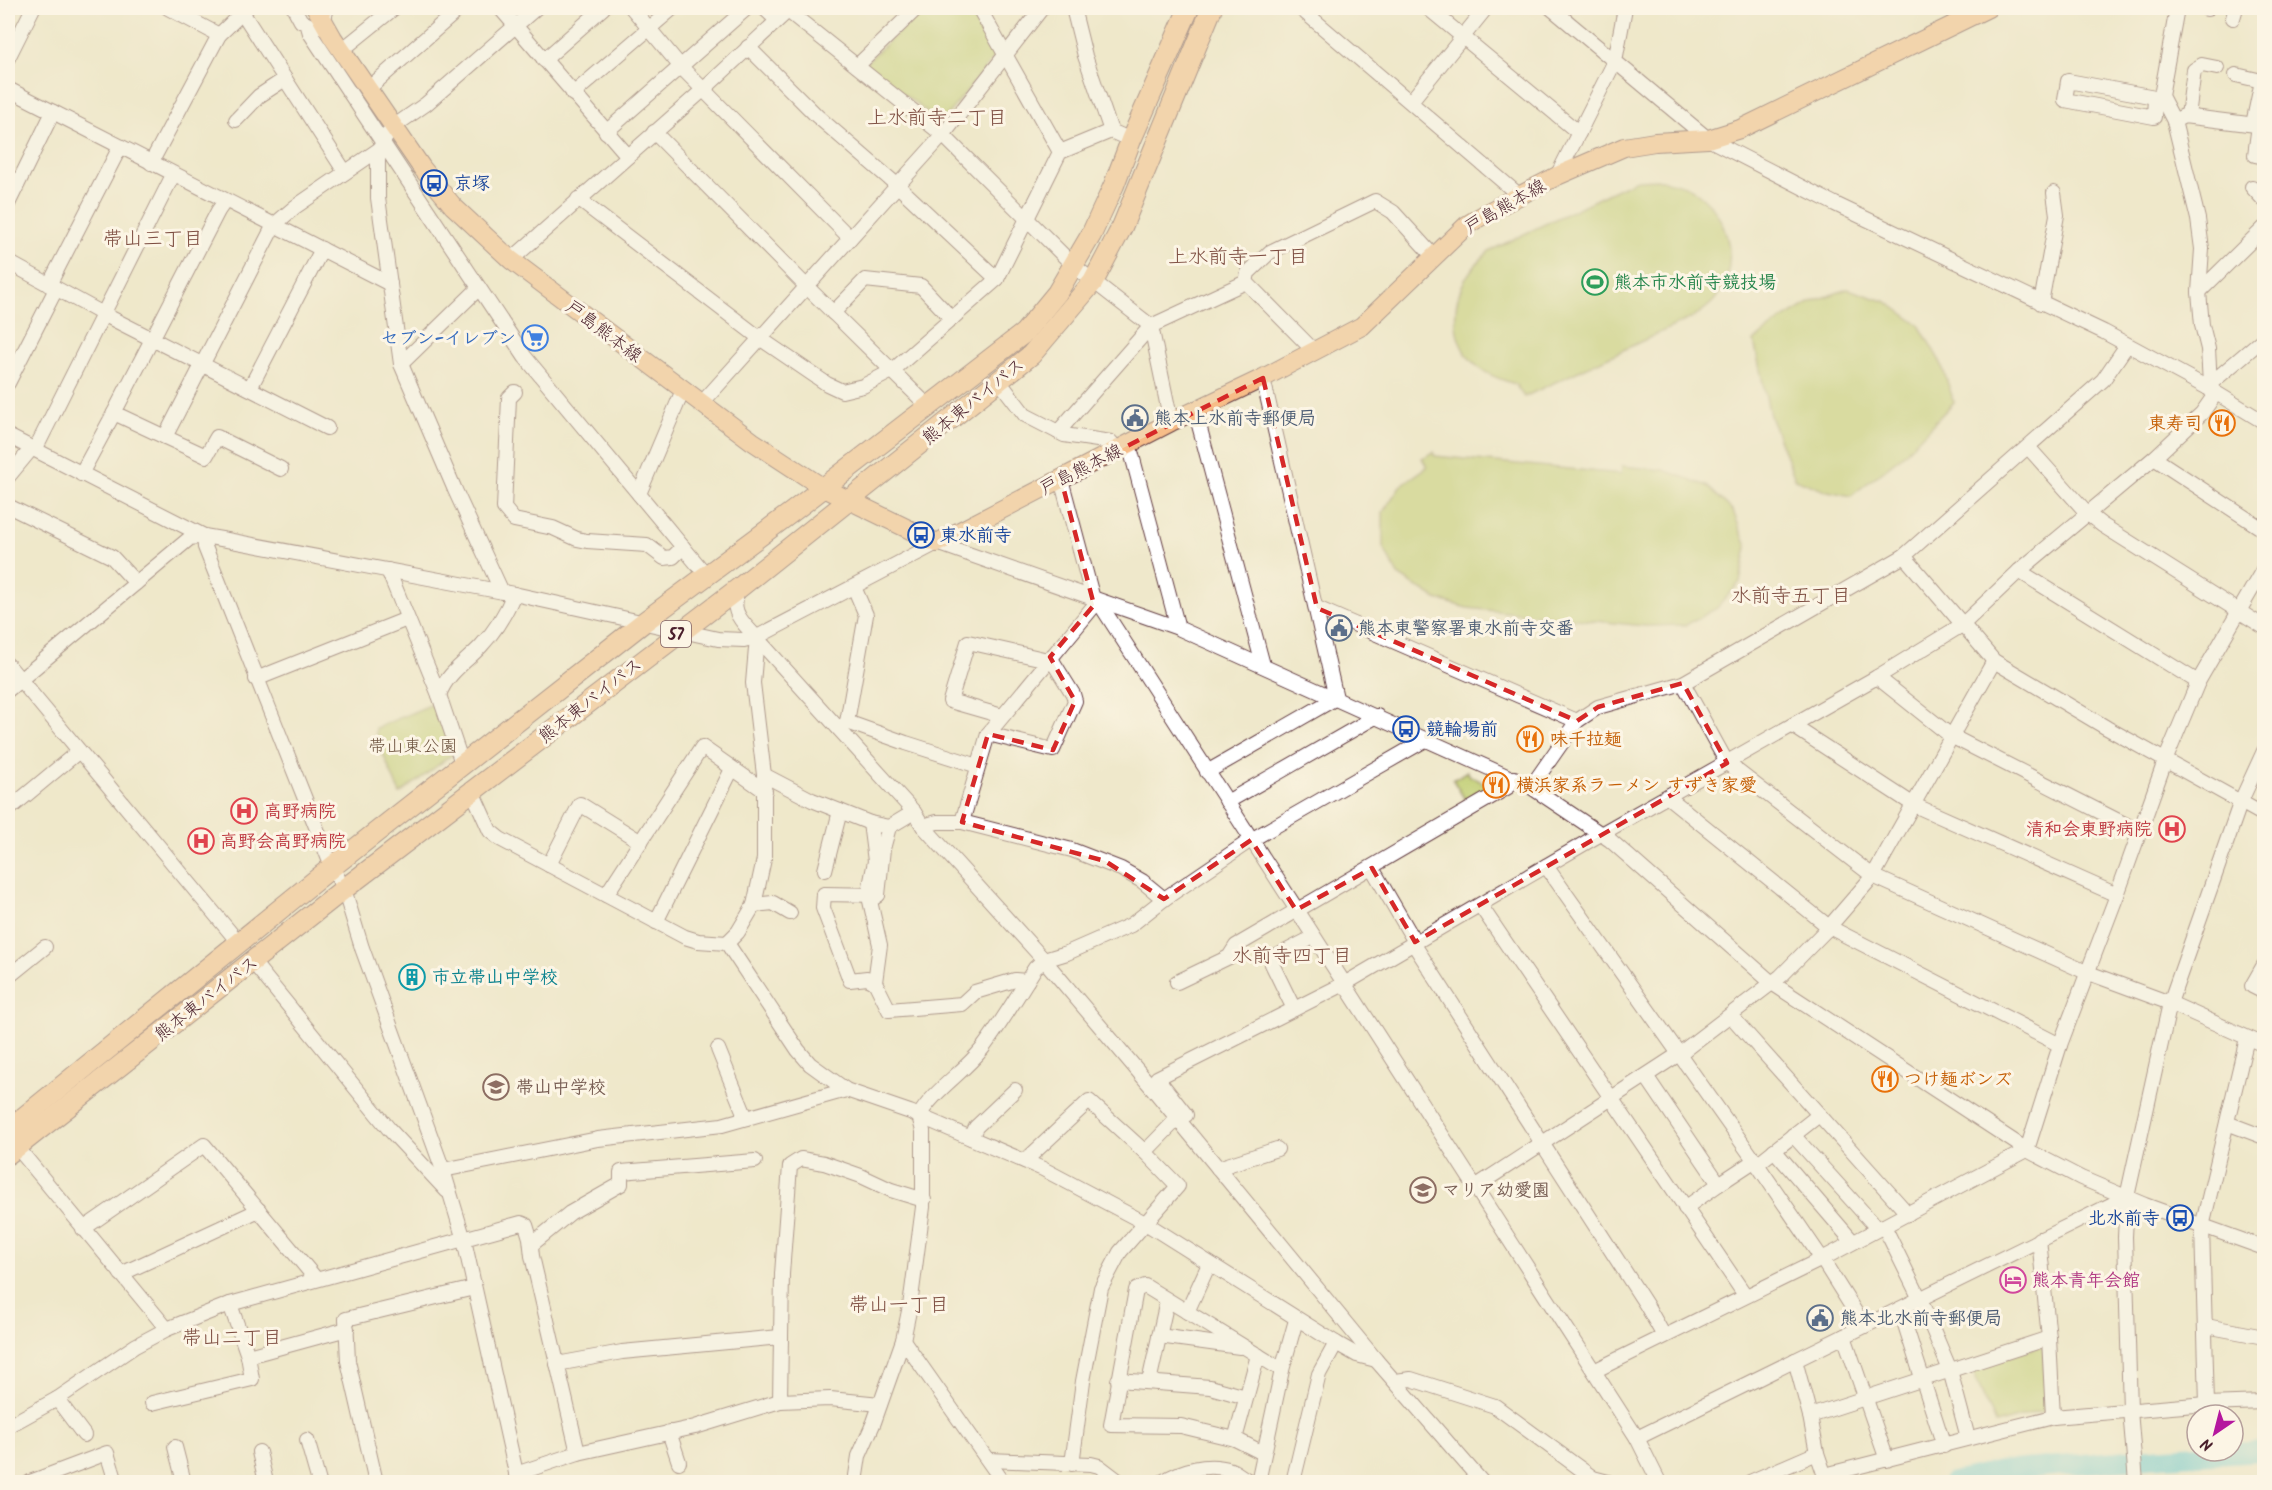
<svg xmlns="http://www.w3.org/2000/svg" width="2272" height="1490" viewBox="0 0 2272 1490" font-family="Kalam,'Klee One',sans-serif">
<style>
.green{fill:#becc6e;stroke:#84764c;stroke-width:1.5}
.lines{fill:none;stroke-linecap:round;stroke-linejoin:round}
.river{stroke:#5cc7d6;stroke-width:20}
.minor-casing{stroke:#633d43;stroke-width:16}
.major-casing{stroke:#633d43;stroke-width:20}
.highway-casing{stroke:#633d43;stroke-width:22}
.minor{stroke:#fff;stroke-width:14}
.major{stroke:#f7bd88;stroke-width:18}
.highway{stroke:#f7bd88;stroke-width:20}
.marked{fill:none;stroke:#d62828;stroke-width:4.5;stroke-dasharray:12 8;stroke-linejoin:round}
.labels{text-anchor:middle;stroke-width:6;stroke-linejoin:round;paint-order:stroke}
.shield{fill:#fcf5e5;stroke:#7f5f63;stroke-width:1.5}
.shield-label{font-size:16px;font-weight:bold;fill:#4a1f2b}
.transit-label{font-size:18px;font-weight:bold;fill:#164399;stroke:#fcf5e5;text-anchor:start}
.street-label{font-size:18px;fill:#4a1f2b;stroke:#fcf5e5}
.leisure-label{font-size:18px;font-weight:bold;fill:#27864d;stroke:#fcf5e5;text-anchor:start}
.shop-label{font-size:18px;font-weight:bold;fill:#366cbe;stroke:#fcf5e5;text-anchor:end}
.service-label{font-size:18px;font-weight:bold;fill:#4e5e75;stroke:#fcf5e5;text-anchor:start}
.food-label{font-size:18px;font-weight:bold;fill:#c56008;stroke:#fcf5e5;text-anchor:start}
.park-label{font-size:18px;fill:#6d533f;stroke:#fcf5e5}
.health-label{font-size:18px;font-weight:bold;fill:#be3a42;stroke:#fcf5e5;text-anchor:start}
.culture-label{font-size:18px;font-weight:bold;fill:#0d838f;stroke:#fcf5e5;text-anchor:start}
.education-label{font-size:18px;font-weight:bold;fill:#785e54;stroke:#fcf5e5;text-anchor:start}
.hotel-label{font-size:18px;font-weight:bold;fill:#b23c85;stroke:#fcf5e5;text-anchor:start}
.neighbourhood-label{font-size:20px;fill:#7d4d41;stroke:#fcf5e5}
</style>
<rect width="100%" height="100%" fill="#fcf5e5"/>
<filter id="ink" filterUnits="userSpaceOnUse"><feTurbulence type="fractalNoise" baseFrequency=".0167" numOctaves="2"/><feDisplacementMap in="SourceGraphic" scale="12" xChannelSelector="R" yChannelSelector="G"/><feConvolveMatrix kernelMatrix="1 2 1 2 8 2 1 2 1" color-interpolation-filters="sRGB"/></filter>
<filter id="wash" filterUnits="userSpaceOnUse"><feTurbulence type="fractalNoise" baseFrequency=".008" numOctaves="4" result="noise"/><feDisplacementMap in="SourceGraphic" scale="24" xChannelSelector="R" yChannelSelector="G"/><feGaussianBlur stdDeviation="1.35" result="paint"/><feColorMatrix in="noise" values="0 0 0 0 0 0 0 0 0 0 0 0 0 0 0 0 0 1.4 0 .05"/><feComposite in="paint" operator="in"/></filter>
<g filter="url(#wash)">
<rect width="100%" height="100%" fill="#efe8cb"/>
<g class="green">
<polygon points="925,8 972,8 996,55 941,123 864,64"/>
<path d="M1657 179C1670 182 1685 184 1696 192 1729 216 1741 264 1716 298 1712 305 1702 311 1695 316L1524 397 1515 384C1503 380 1491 377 1481 369 1448 346 1449 297 1473 268 1477 262 1484 257 1489 251L1636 180Z"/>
<polygon points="1848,289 1887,302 1919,325 1941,363 1954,402 1903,455 1851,496 1823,490 1795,479 1770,416 1754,341 1781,320 1813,301"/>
<polygon points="1434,452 1435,456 1621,474 1622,466 1664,470 1707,486 1733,511 1747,547 1740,582 1717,608 1686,625 1645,626 1467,608 1436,599 1398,575 1383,547 1383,512 1400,486 1427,467 1422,458"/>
<polygon points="430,705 437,707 454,753 400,794 376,737 376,728"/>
<polygon points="1467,771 1470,776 1486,784 1485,793 1467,803 1453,780"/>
<polygon points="2043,1345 2047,1410 1995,1424 1972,1369"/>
</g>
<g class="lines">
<polyline class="river" points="1953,1482 2000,1471 2149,1458 2264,1451"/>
</g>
</g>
<g filter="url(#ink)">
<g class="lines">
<g class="minor-casing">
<g id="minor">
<polyline points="168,8 219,35"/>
<polyline points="294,8 301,21 315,28 323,22 327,8"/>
<polyline points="500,8 628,156"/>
<polyline points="632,8 681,67 850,238"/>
<polyline points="764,8 777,20"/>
<polyline points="979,8 1060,152"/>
<polyline points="1073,8 1085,56 1111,131"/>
<polyline points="1300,8 1520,196"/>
<polyline points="1428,8 1579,133"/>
<polyline points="1551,8 1708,139 1835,204 2104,332 2208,388 2264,422"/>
<polyline points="2207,9 2207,8"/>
<polyline points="788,11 943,135 1074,266 1151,326 1171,422"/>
<polyline points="242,12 345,172"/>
<polyline points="2233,18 2236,8"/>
<polyline points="308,26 310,33 525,357 707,576"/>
<polyline points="748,47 817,116 898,186 997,279"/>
<polyline points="342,50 394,8"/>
<polyline points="8,58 33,8"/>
<polyline points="544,60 603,8"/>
<polyline points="857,66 917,8"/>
<polyline points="2236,75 2262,81 2253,124"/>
<polygon points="2068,81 2155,97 2154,117 2065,100"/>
<polyline points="8,89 390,284"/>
<polyline points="368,89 460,8"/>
<polyline points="573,94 673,8"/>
<polyline points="1411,101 1486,8"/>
<polyline points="2188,116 2194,70 2202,65 2217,68"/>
<polyline points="236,120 259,96 285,79"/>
<polyline points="2174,121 2161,96 2177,8"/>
<polyline points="2259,125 2255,155 2264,157"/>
<polyline points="606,132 747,8"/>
<polyline points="654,132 807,287 928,406"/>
<polyline points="151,163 219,35 247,8"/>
<polyline points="1557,176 1615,61 1625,8"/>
<polyline points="2252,187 2264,200"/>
<polyline points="578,199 761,339 827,384 842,391 863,386 892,371 997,279 1060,152 1111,131 1131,140"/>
<polyline points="8,204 53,112"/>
<polyline points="511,260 703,90 791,8"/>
<polyline points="8,262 103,314 327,428"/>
<polyline points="1246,282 1248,273 1270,252 1375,201 1393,212 1434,257"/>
<polyline points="49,285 120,147"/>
<polyline points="2199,292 2264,228"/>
<polyline points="2041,303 2057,215 2054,193"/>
<polyline points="833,313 865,280 921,286 952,319"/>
<polyline points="401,364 479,288"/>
<polyline points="999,381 1025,415 1064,435 1111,442 1116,450"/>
<polyline points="8,383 56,289"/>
<polyline points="2210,384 2208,349 2202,325 2199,292 2202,249 2198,219 2174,121 2184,116 2264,126"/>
<polyline points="250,388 322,249"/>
<polyline points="2208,388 2210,384 2264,338"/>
<polyline points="515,392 509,398 504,508 514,520 553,528 577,539 587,541 647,545 664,558 673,557 683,547"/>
<polyline points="701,404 943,135 1042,8"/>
<polyline points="1195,410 1263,665"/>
<polyline points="114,413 218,211 225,201"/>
<polyline points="1058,432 1151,326 1246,282 1314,351"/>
<polyline points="8,436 204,536"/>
<polyline points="165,437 206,456 217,437 281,469"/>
<polyline points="1129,444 1178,628"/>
<polyline points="2028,447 2088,514 2102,525 2264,627"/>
<polyline points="35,450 173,175"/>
<polyline points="2154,458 2264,530"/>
<polyline points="81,474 114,413 165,437 274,225 295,207 381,148"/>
<polyline points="8,477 32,448"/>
<polyline points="1061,479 1093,599"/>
<polyline points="639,494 683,390"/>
<polyline points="8,506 112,557 136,583"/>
<polyline points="204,536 205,547 332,867 344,889 362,948 443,1170 464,1240 518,1482"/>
<polyline points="1904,556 1994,661 2107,728 2264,815"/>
<polyline points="388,570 439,695 463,766"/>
<polyline points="2019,571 2198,682"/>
<path d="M739 588C733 604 734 612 745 625L914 812 923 826 1044 960 1149 1084 1376 1360 1482 1482"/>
<polyline points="502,592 455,490 401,364 378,198 378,157 382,143 393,127 426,104 536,8"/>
<polyline points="1317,608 1577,721"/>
<polyline points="8,665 239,943"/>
<polyline points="1877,677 1951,736 2138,831"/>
<polyline points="256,679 407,619"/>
<polyline points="1683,683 1727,763 1873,876 2086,972 2170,1003 2264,1045"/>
<polyline points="8,690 190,538 204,536 227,540 514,594 718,639 744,640 757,637 937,543 1178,628 1531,787 1610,840 1772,983 2027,1150 2081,1178 2145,1205 2264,1248"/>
<path d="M439 695C447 673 466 662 481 646 495 631 506 613 514 594"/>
<polyline points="1002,716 950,701 968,642 1048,660"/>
<polyline points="847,722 906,743 978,766"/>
<polyline points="1793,726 1914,805 2117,895"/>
<polyline points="839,729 847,722 866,615 854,587"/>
<polyline points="988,734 1053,750 1075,701 1073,694 1050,657"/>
<polyline points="1207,772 1336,698 1263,378"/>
<polyline points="764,775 812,800 870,823"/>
<polyline points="1531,787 1577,721 1598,707 1683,683 1904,556 2103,380 2127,345"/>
<polyline points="472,791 490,831 500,839 685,937 698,941 727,943"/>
<polyline points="1668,797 1829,927 2060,1045"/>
<polyline points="1227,802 1377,716"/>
<polyline points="8,810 79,751"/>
<polyline points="962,822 988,734 1098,601 1637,1438 1659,1482"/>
<polyline points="923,826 937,822 962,822 1072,850 1121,869 1142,881 1164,899"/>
<polyline points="889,827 914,812"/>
<polyline points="549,865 580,804 641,842"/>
<polyline points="1546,866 1757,1164 1822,1259 1864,1326"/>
<polyline points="1372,868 1415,942"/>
<polyline points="825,870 840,811"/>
<polyline points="870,886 875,861 870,823 889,827 883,849 878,895 870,901 880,945 875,982 889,1010 962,1004 975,992 1015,980 1027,981"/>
<polyline points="606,895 702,747 765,791"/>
<polyline points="754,905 773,903 790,913"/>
<polyline points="1480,905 1745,1295"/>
<polyline points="656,922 732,769"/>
<polyline points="727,943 798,1050 810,1064 846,1090 910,1112 1043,1169 1147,1224 1336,1343 1357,1355 1376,1360"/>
<polyline points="727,943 738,932 754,905 764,859 764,775 753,683 757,637"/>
<polyline points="1413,943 1647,1306 1664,1336"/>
<polyline points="252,961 389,1129 447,1191"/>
<polyline points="2264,965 2252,986 2264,992"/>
<polyline points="8,977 45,947"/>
<polyline points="875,982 867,978 850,980 823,908 824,894 878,895"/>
<polyline points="1177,982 1229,957 1236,946 1508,787 1514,778"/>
<polyline points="1294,1009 1272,964 1273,958 1306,941"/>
<polyline points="1731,1016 1908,1214"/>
<polyline points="718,1049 746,1118"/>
<polyline points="1646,1076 1719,1184 1685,1208"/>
<polyline points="2227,1123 2264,1137"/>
<polyline points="1793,1135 1878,1229"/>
<polyline points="971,1138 976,1127 1015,1090"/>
<polyline points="12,1141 167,1329"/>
<polyline points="1774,1150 1853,1242"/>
<polyline points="1145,1152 1178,1118 1186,1115 1157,1078 1344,984 1592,839 1877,677 1962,625 2019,571 2154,458 2202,413 2216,393"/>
<polyline points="1025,1161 1089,1101 1145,1152 1178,1186 1120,1252 1101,1288 1083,1381 1072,1464"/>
<polyline points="1757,1164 1819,1115"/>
<polyline points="1218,1168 1277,1149"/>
<polyline points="443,1170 598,1139 722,1125 846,1090"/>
<polyline points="1719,1184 1754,1161"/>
<polyline points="1475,1187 1679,1054 1781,976 1829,927 1873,876 1994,661"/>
<polyline points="1884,1226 1920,1299 1950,1370 1968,1438"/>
<polyline points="83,1229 204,1145 316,1279"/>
<polyline points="2039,1239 2049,1338 2053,1417"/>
<polyline points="531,1245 570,1213 621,1184 621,1172 755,1161"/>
<polyline points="121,1274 259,1210"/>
<polyline points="1900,1309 1944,1446"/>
<polyline points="1187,1312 1209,1264"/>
<polyline points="2206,1326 2264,1337"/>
<polyline points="1159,1336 1240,1347"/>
<polyline points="1844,1336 1887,1460"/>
<polyline points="903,1340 1003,1482"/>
<polyline points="248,1356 347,1329"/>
<polyline points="1795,1360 1810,1416 1817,1453 1827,1482"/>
<polyline points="557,1364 622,1352 780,1337"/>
<polyline points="1594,1371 1822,1259 2027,1150 2060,1045 2117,895 2165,761 2198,682 2264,568"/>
<polyline points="1118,1380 1210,1387 1246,1397"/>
<polyline points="1395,1381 1411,1379 1495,1406 1593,1478 1608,1482"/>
<polyline points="1149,1382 1167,1301"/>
<polyline points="57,1399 84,1435"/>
<polyline points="780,1401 782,1274 790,1166 801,1159 824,1163 861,1176 891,1190 924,1200"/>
<polyline points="152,1403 252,1379 248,1356 230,1304"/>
<polyline points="2207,1404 2202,1227 2247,1038"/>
<polyline points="1810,1416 2049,1338"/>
<polyline points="8,1426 57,1399 135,1346 167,1329 230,1304 521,1223 526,1225 530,1238 532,1256 578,1453"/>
<polyline points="669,1432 679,1462"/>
<polyline points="1637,1438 2127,1197"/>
<polyline points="1235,1439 1258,1355"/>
<polyline points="307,1440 319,1482"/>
<polyline points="175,1447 184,1482"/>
<polyline points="259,1452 266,1482"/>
<polyline points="1263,1453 1235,1439 1181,1426 1111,1425 1136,1290 1145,1286 1282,1370"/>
<polyline points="989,1460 1091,1464 1099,1466 1120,1482"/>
<polyline points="516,1474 578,1453 695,1427 780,1401 830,1399 880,1404"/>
<polyline points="1825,1475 2053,1417 2207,1404 2264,1402"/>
<polyline points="30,1482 107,1453 116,1482"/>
<polyline points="376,1482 348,1361 346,1319 474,1288"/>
<path d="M855 1482 859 1456 874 1422 903 1340 910 1306 923 1207V1131L919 1116C934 1090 963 1073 982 1049 1001 1024 1018 995 1035 968L1044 960 1067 953 1131 925 1164 899 1251 840 1427 739"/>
<path d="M1162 1482C1181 1470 1208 1462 1231 1470 1238 1473 1244 1479 1251 1482"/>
<polyline points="1258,1482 1282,1370 1296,1320"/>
<polyline points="1293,1482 1319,1374 1336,1343"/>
<polyline points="1750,1482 1817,1453"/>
<polyline points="2136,1482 2130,1410 2125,1237 2127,1197 2170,1003 2241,801 2264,751"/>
</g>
</g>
<g class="major-casing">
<polyline id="major" points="316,8 333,38 422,168 453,206 511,260 752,441 822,487 937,543 1171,422 1263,378 1362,326 1467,225 1490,211 1557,176 1624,147 1655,142 1708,139 1740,129 1988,8"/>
</g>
<g class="highway-casing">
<g id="highway">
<polyline points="8,1130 332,867 644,622 792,512 1024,333 1057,293 1091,235 1114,185 1131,140 1189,8"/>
<polyline points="8,1154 344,889 739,588 1031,355 1093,282 1122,227 1212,8"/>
</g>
</g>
<use href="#minor" class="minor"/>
<use href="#major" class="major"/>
<use href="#highway" class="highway"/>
</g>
</g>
<path d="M0 0H2272V1490H0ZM1263 378 1317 608 1577 721 1598 707 1683 683 1727 763 1415 942 1372 868 1296 910 1251 840 1164 899 1105 861 962 822 988 734 1053 750 1075 701 1050 657 1094 605 1061 479Z" fill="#efe8cb" fill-opacity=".55" fill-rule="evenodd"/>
<path class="marked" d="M1263 378 1317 608 1577 721 1598 707 1683 683 1727 763 1415 942 1372 868 1296 910 1251 840 1164 899 1105 861 962 822 988 734 1053 750 1075 701 1050 657 1094 605 1061 479Z"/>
<defs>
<g id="bus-ring" transform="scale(1.35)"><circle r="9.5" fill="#fcf5e5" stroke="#1a4fb4" stroke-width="1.5"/><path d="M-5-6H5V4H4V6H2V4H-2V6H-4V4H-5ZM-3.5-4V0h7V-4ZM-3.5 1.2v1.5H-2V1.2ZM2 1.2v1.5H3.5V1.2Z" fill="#1a4fb4"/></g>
<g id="stadium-ring" transform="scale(1.35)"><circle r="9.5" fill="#fcf5e5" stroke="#2e9e5b" stroke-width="1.5"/><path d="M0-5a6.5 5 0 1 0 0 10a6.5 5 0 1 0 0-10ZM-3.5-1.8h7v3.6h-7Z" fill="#2e9e5b"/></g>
<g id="supermarket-ring" transform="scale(1.35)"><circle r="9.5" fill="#fcf5e5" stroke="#3f7fe0" stroke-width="1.5"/><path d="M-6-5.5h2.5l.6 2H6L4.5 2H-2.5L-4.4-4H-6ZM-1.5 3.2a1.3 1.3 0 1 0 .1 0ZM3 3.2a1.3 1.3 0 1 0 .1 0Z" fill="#3f7fe0"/></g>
<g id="civic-ring" transform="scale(1.35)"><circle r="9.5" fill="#fcf5e5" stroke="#5c6f8a" stroke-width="1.5"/><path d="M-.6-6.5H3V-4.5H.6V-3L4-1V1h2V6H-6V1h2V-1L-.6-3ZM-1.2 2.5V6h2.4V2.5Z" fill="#5c6f8a"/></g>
<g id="restaurant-ring" transform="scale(1.35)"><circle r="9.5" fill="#fcf5e5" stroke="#e8710a" stroke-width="1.5"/><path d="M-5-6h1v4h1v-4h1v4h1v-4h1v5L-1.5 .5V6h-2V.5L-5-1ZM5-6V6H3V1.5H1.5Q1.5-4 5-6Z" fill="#e8710a"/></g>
<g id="hospital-ring" transform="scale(1.35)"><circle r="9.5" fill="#fcf5e5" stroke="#e0444e" stroke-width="1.5"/><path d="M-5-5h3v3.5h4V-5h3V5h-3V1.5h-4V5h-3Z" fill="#e0444e"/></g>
<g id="building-ring" transform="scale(1.35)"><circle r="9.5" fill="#fcf5e5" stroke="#0f9aa8" stroke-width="1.5"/><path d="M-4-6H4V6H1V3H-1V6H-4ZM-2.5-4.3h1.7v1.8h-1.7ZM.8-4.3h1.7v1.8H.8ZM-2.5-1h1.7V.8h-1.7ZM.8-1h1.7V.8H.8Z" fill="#0f9aa8"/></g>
<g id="school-ring" transform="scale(1.35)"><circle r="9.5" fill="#fcf5e5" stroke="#8d6e63" stroke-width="1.5"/><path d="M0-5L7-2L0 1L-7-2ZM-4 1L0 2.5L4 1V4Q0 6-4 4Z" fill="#8d6e63"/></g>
<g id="hotel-ring" transform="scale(1.35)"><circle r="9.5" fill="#fcf5e5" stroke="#d1479c" stroke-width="1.5"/><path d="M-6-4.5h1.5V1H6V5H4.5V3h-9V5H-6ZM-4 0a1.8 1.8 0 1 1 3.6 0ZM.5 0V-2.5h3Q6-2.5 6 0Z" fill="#d1479c"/></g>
</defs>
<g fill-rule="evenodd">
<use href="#bus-ring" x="434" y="183"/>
<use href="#stadium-ring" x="1595" y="282"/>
<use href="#supermarket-ring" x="535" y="338"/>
<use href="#civic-ring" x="1135" y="418"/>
<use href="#restaurant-ring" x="2222" y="423"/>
<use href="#bus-ring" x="921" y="535"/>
<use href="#civic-ring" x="1339" y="628"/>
<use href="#bus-ring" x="1406" y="729"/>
<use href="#restaurant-ring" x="1530" y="739"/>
<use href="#restaurant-ring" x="1496" y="785"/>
<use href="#hospital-ring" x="244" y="811"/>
<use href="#hospital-ring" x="2172" y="829"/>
<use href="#hospital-ring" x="201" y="841"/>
<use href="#building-ring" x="412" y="977"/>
<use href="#restaurant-ring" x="1885" y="1079"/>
<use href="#school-ring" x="496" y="1087"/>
<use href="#school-ring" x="1423" y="1190"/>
<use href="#bus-ring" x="2180" y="1218"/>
<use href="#hotel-ring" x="2013" y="1280"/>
<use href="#civic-ring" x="1820" y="1318"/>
</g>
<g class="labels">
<rect class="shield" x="661" y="621" width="30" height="26" rx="4.5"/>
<g class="shield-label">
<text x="676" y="640">57</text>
</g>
<g class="transit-label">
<text x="454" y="189">京塚</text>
<text x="940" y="541">東水前寺</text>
<text x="1426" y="735">競輪場前</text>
<text x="2160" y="1224" text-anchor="end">北水前寺</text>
</g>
<g class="street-label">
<text transform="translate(1505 206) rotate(-30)" y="6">戸島熊本線</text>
<text transform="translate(604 331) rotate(37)" y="6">戸島熊本線</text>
<text transform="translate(973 401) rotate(-39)" y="6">熊本東バイパス</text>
<text transform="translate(1081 469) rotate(-27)" y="6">戸島熊本線</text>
<text transform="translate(590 700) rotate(-38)" y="6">熊本東バイパス</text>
<text transform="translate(206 998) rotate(-38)" y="6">熊本東バイパス</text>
</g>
<g class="leisure-label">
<text x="1614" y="288">熊本市水前寺競技場</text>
</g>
<g class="shop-label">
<text x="516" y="344">セブン-イレブン</text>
</g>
<g class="service-label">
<text x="1154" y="424">熊本上水前寺郵便局</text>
<text x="1358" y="634">熊本東警察署東水前寺交番</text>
<text x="1840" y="1324">熊本北水前寺郵便局</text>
</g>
<g class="food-label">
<text x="2202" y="429" text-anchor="end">東寿司</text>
<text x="1550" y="745">味千拉麺</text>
<text x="1516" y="791">横浜家系ラーメン すずき家愛</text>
<text x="1904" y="1085">つけ麺ボンズ</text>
</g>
<g class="park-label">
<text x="413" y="752">帯山東公園</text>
</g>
<g class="health-label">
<text x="264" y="817">高野病院</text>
<text x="2152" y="835" text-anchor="end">清和会東野病院</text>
<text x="220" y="847">高野会高野病院</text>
</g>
<g class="culture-label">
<text x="432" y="983">市立帯山中学校</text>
</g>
<g class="education-label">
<text x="516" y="1093">帯山中学校</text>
<text x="1442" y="1196">マリア幼愛園</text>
</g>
<g class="hotel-label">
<text x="2032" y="1286">熊本青年会館</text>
</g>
<g class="neighbourhood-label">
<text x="937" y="124">上水前寺二丁目</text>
<text x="153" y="245">帯山三丁目</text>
<text x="1238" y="263">上水前寺一丁目</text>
<text x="1791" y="602">水前寺五丁目</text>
<text x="1292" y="962">水前寺四丁目</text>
<text x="899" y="1311">帯山一丁目</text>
<text x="232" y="1344">帯山二丁目</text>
</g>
</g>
<rect width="2272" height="1490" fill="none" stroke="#fcf5e5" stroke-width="30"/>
<g transform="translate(2215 1433) rotate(215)"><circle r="28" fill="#fcf5e5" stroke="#b59f9b" stroke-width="1.5"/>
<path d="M0-4.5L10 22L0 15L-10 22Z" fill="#b5179e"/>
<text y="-9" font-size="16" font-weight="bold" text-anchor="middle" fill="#4a1f2b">N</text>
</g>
</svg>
